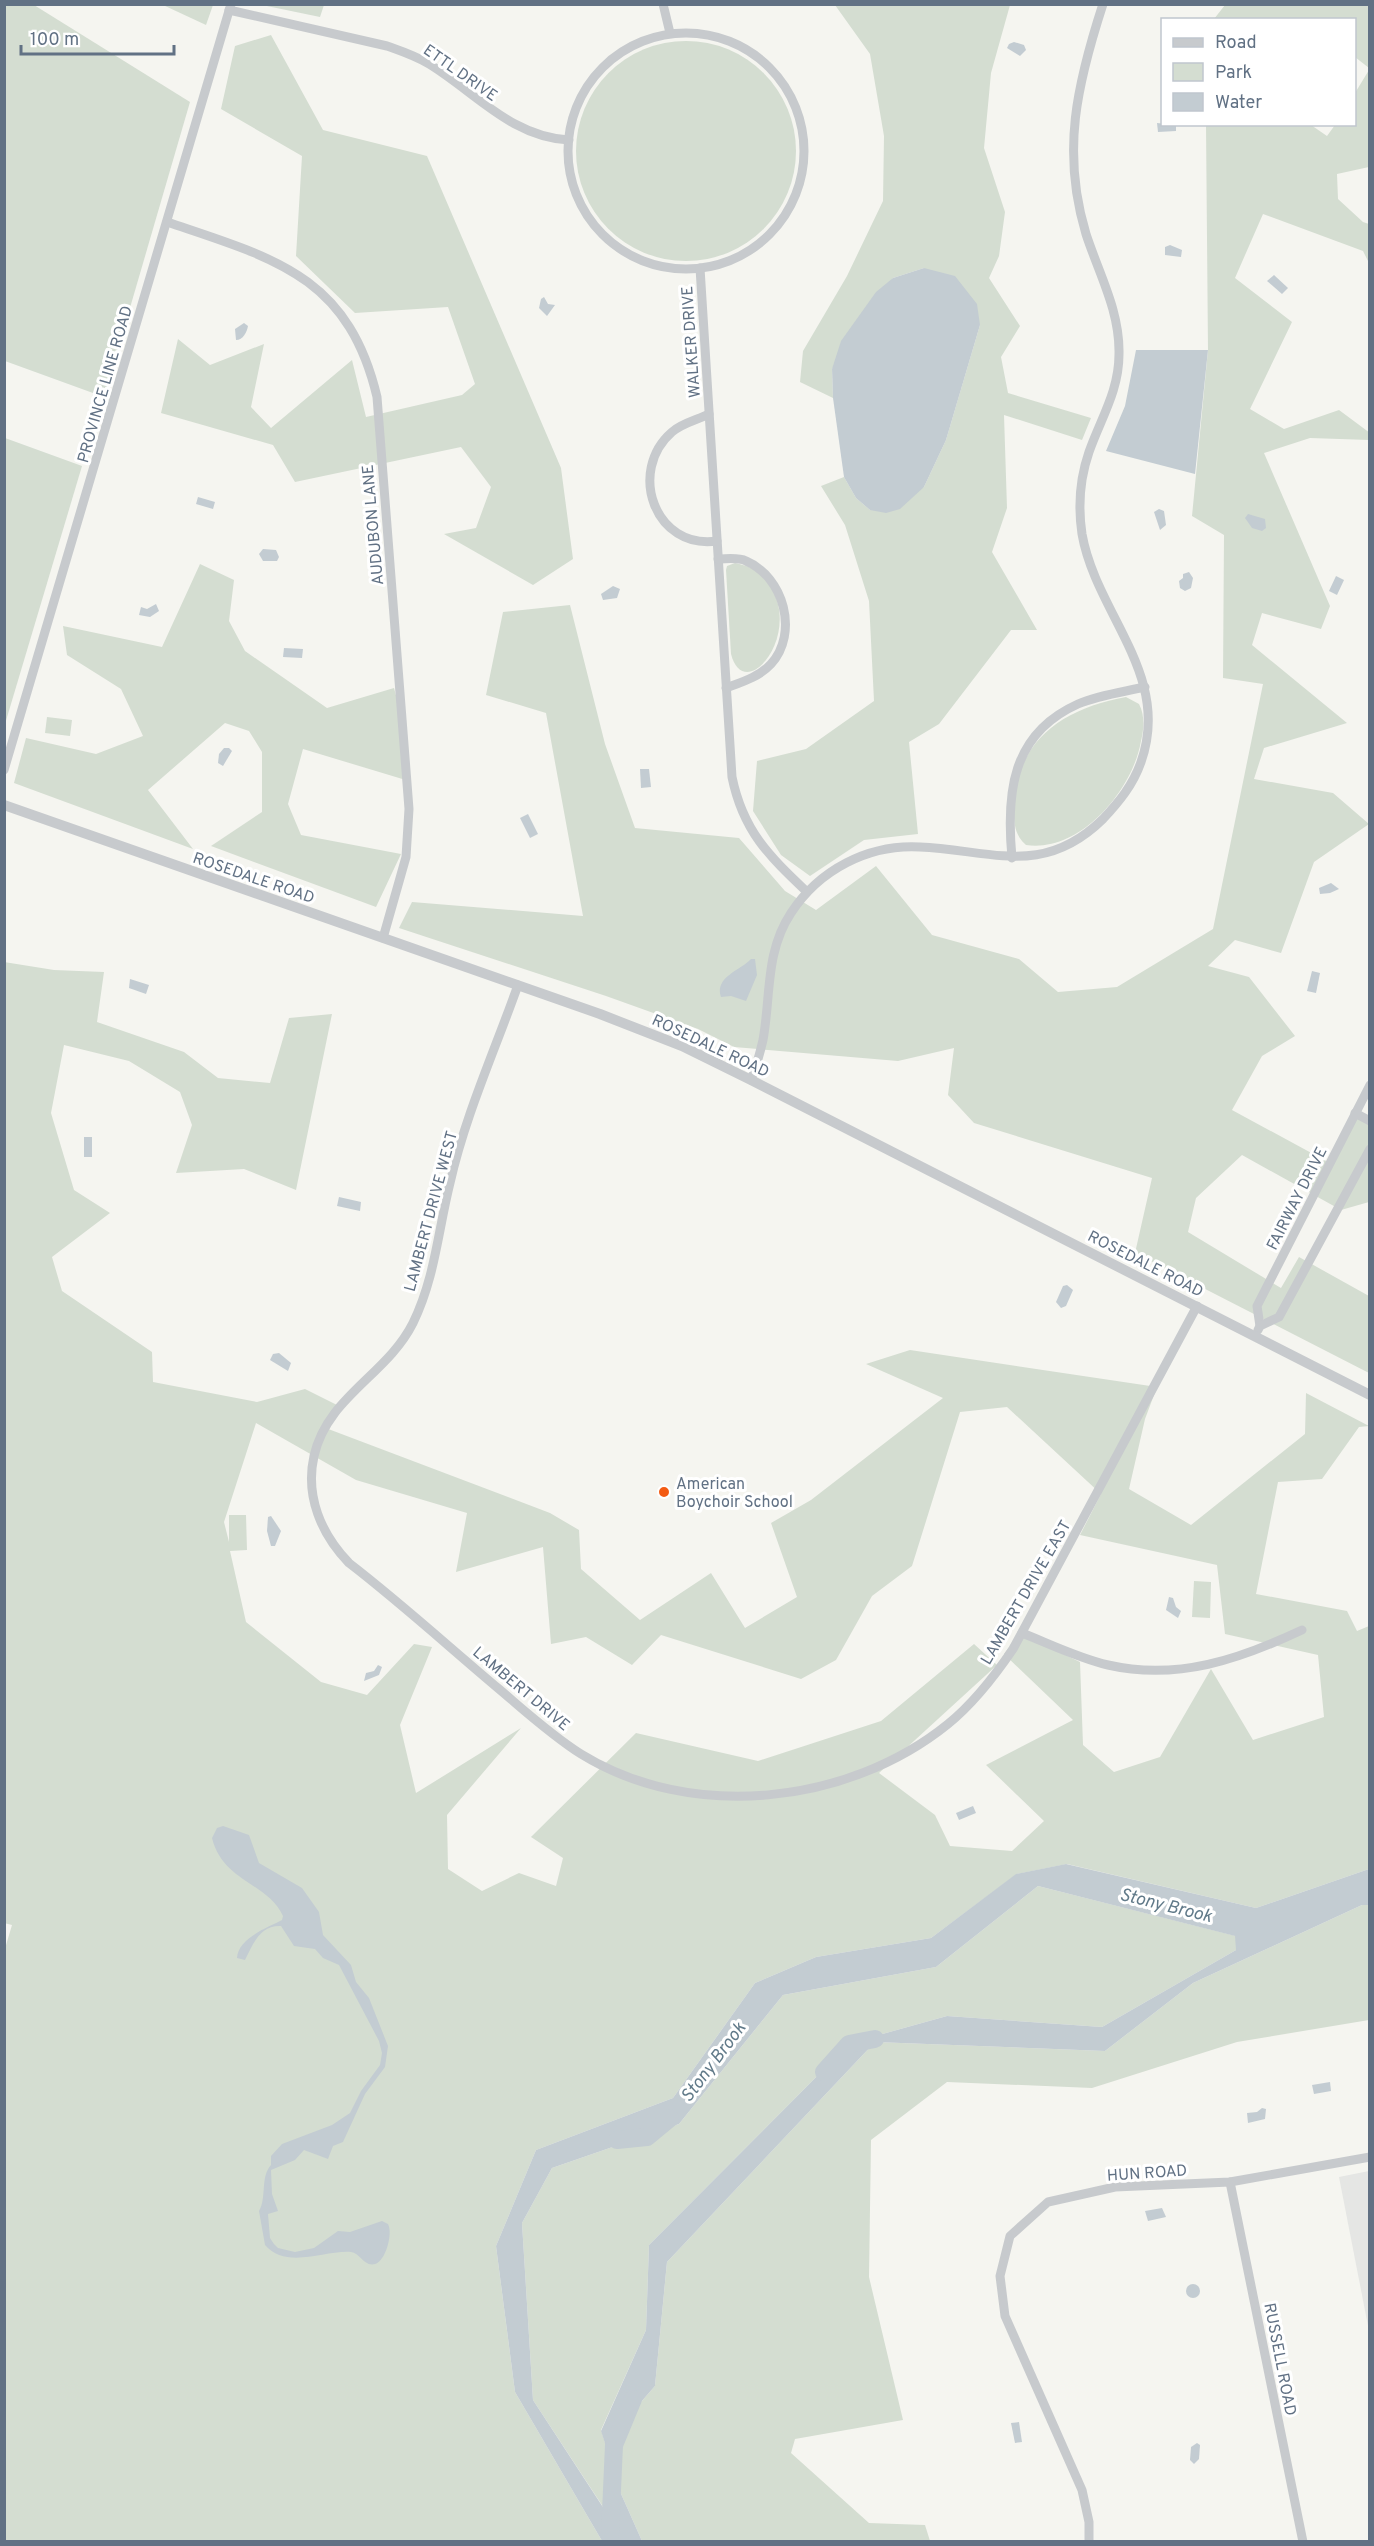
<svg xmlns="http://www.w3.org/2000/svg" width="1374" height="2546" viewBox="0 0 1374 2546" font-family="Overpass,sans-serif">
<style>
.built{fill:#e5e6e4}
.green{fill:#d4ddd1;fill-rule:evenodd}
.water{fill:#c3ccd2;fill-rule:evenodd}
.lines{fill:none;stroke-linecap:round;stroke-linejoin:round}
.river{stroke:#c3ccd2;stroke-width:18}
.minor{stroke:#c7cacd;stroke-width:9}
.tertiary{stroke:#c7cacd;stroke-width:10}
.poi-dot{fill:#f35b13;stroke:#fff;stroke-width:2}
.labels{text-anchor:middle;stroke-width:6;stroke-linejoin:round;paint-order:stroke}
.street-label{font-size:16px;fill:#617184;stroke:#fff}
.poi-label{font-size:16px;fill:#617184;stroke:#fff;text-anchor:start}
.water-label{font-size:18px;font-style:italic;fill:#617a89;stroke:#fff}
</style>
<rect width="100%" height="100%" fill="#f5f5f0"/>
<polygon class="built" points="1369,2171 1370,2171 1369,2331 1339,2177"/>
<g class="green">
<polygon points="4,5 34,5 190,102 104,397 5,361"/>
<polygon points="163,5 213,5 206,25"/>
<polygon points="262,5 324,5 320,17"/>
<polygon points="835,5 1010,5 991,73 984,148 1005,212 999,256 989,278 1020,326 1001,357 1008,393 1091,418 1082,440 1004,415 1007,508 992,552 1037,630 1011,630 939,724 909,742 918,834 864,840 810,876 781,855 753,811 757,761 806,749 874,701 869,601 845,525 821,486 844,477 856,498 870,510 924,487 946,440 980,325 924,268 893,278 832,369 833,398 800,382 803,351 847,276 883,201 884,136 870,54"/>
<polygon points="1225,5 1369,5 1369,68 1355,57 1354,20 1214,19"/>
<polygon points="271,35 323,130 427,156 561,468 573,559 533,585 444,534 476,528 491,487 461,447 295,482 273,445 161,413 178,339 210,365 264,344 251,407 271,428 352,360 366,417 462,395 475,384 448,307 355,313 296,256 302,156 221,109 235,46"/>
<circle cx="686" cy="151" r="110"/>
<polygon points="1369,70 1369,167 1337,174 1338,199 1363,222 1369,224 1369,263 1363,251 1263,214 1235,278 1292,322 1250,409 1284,429 1339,410 1370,433 1369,440 1310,438 1264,453 1330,606 1321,629 1262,613 1252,645 1347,723 1264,748 1254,779 1333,793 1369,824 1314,862 1281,953 1235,940 1208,966 1249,977 1295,1036 1262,1056 1232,1110 1328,1162 1357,1110 1369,1117 1369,1202 1341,1210 1242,1155 1196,1198 1188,1232 1281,1288 1299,1257 1369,1296 1369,1373 1135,1253 1152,1178 974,1123 948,1095 954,1048 898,1061 734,1047 698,1029 606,996 399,928 412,902 583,916 546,713 486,695 503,612 570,605 605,744 635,828 739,838 785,891 816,910 876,866 932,935 1019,959 1058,992 1117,987 1213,929 1263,684 1223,678 1224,535 1192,516 1208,350 1206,125 1311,125 1327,136 1335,125 1354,124 1355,93"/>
<polygon points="5,438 82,466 5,724 4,438"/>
<path d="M735 563C752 566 763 574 772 589 800 639 744 704 731 654L726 570 727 566Z"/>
<polygon points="200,564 234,580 229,621 245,651 327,708 394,688 405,729 409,781 303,749 288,804 301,835 401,854 376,907 211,846 262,812 262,752 249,731 225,723 148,790 193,849 14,783 26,738 96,754 143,736 121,689 67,655 63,626 162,647"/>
<path d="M1126 697 1139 704C1145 715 1144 729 1141 741 1133 789 1081 853 1026 845 1014 835 1014 822 1014 807 1016 739 1065 708 1126 697Z"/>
<polygon points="47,717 72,720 70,736 45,733"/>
<path d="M4 962 54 970 104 972 97 1022 184 1052 218 1078 270 1083 289 1018 332 1014 296 1190 244 1169 176 1173 192 1125 180 1092 129 1061 64 1045 51 1113 74 1190 110 1213 52 1257 62 1291 152 1352 153 1382 257 1402 305 1389 339 1406 323 1427 550 1513 579 1530 581 1569 640 1620 711 1573 745 1628 797 1597 771 1523 811 1500 943 1398 866 1364 910 1350 1157 1387 1145 1419 1129 1489 1191 1525 1305 1434 1306 1393 1369 1426 1359 1427 1322 1479 1278 1482 1256 1594 1347 1611 1357 1631 1369 1626V1869L1256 1908 1067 1864 1017 1874 931 1938 816 1957 755 1983 673 2098 536 2150 496 2246 515 2392 602 2541H5L4 1952 12 1925 4 1923ZM1007 1407 1101 1494 1080 1535 1217 1565 1225 1634 1318 1655 1324 1717 1253 1740 1211 1669 1160 1757 1114 1772 1083 1745 1080 1662 1019 1633 1004 1654 1073 1720 986 1765 1044 1821 1012 1851 950 1846 935 1815 879 1773 997 1665 974 1644 881 1721 758 1761 636 1733 531 1837 563 1858 556 1886 519 1873 482 1891 448 1869 447 1815 521 1728 416 1793 400 1725 432 1647 414 1644 367 1695 321 1682 246 1622 230 1551 247 1550 246 1515H229V1542L224 1522 256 1423 356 1480 467 1513 456 1572 543 1547 551 1644 586 1637 632 1665 661 1635 801 1679 836 1660 872 1596 912 1566 960 1412Z"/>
<polygon points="1194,1581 1211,1582 1210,1618 1192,1617"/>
<polygon points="1038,1886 1236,1936 1236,1950 1102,2027 947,2016 850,2043 649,2245 646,2330 601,2430 611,2462 613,2522 533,2400 522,2223 552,2168 679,2124 783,1995 936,1967"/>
<polygon points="1362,1905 1369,1905 1369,2020 1237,2042 1092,2088 947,2082 871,2140 869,2277 903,2420 795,2439 791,2453 869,2523 925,2525 930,2541 642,2541 618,2487 614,2433 655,2386 667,2262 875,2042 1105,2051 1193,1983"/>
</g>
<g class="water">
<polygon points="1014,42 1024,45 1026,50 1020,56 1007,48 1009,44"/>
<polygon points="1157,123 1176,125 1176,131 1158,132"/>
<polygon points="1170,245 1182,250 1181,257 1165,255 1165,247"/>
<polygon points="924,268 955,276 977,304 980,325 946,440 924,487 900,509 886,513 870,510 856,498 844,477 833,398 832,369 841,341 876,292 893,278"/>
<polygon points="1274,275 1288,288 1282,294 1267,281"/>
<polygon points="544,297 548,304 555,305 547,316 539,308 541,299"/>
<path d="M244 323 248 326C247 332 243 340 236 340L235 329Z"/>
<polygon points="1136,350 1208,350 1195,474 1106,451 1125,406"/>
<polygon points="198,497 215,502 213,509 196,504"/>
<polygon points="1159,509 1164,511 1166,525 1160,530 1154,512"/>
<polygon points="1248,514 1265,519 1266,528 1262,531 1252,528 1245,518"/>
<polygon points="263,549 276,550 279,557 277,561 263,561 259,554"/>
<polygon points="1189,572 1193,578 1191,588 1185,591 1180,588 1179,581 1183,578 1183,574"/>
<polygon points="1336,576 1344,580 1337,595 1329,591"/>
<polygon points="613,586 620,589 617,598 603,600 601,594"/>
<polygon points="156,604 159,611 150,617 139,615 141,607 147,609"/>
<polygon points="284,648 303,649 302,658 283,657"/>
<polygon points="224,748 229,748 232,751 223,766 218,763 219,754"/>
<polygon points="640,769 649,769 651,787 641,788"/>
<polygon points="528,814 538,834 530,838 520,818"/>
<polygon points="1331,883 1339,889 1330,893 1320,894 1319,888"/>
<path d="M751 959H755L757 975 746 1001 731 996 721 997C714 977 741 970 751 959Z"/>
<polygon points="1312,971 1320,973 1316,993 1307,991"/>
<polygon points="130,979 149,985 146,994 129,988"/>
<rect x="84" y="1137" width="8" height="20"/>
<polygon points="339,1197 361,1202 360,1211 337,1206"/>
<polygon points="1067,1285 1073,1290 1066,1306 1061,1308 1056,1302 1063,1286"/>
<polygon points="279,1353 291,1363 288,1371 270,1360 273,1354"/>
<polygon points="271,1516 281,1531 275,1546 271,1546 267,1531 268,1517"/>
<polygon points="1169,1597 1173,1598 1176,1607 1181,1611 1178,1618 1166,1610"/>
<polygon points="378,1665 382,1667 379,1675 364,1681 366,1673 374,1671"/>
<polygon points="973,1806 976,1813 959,1820 956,1813"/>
<path d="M223 1826 249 1835 259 1863 302 1888 319 1912 323 1935 351 1965 356 1982 369 1998 388 2046 385 2067 365 2094 343 2142 333 2146 328 2159 304 2150 295 2160 271 2170 272 2194 278 2211 268 2214 270 2238 274 2244 278 2248 295 2252 314 2248 338 2231 350 2232 382 2221 388 2224C393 2233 386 2261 375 2264 364 2267 360 2253 351 2252 325 2250 286 2270 265 2245L259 2211C267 2198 260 2177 271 2165V2156L282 2144 332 2125 350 2113 361 2091 380 2065 382 2053 379 2041 339 1965 323 1958 315 1949 294 1946 281 1926C260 1925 253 1944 245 1960L237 1958C238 1938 267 1928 282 1920L283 1916C267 1882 223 1882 212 1838L217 1828Z"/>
<path d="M1066 1864 1256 1908 1369 1869V1905H1362L1193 1983 1105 2051 875 2042 667 2262 655 2386 614 2433 618 2487 642 2541H602L515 2392 496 2246 536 2150 673 2098 755 1983 816 1957 931 1938 1016 1874ZM1038 1886 1235 1936 1236 1950 1102 2027 947 2016 850 2043 649 2245 646 2330 601 2431 611 2462 612 2521 533 2400 522 2223 552 2168 679 2124 783 1995 936 1967Z"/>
<polygon points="1330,2082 1331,2091 1314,2094 1312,2085"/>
<polygon points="1262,2108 1266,2109 1265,2119 1248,2123 1247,2113 1257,2112"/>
<polygon points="1162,2208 1166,2217 1148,2221 1145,2211"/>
<circle cx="1193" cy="2291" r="7"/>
<polygon points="1019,2422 1022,2442 1015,2443 1011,2423"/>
<polygon points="1197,2443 1200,2445 1199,2459 1194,2464 1190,2460 1191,2447"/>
</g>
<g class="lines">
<g class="river">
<polyline points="824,2072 849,2044 875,2039"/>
<polyline points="617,2140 647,2137 670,2118"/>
<polyline points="610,2535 614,2445 633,2399"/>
</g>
<g class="minor">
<polyline points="663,4 670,33"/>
<path d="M229 10 387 46C401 51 416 56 429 64 475 92 511 137 569 140"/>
<circle cx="686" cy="151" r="118"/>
<path d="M167 222C273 258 348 275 377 397L409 809 406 857 383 938"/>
<path d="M700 268 732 777C743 831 769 856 807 892"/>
<path d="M709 414C697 420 682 423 672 432 627 471 655 550 717 541"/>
<path d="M718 559C727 559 738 557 746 561 784 577 799 633 771 664 759 677 742 682 726 688"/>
<polyline points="4,770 231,4"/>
<path d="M1012 858C1006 794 1011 734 1078 704 1099 695 1123 692 1145 687"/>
<path d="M518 985C495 1050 465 1116 450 1183 438 1231 435 1278 413 1323 387 1375 327 1397 314 1456 305 1496 321 1534 349 1563 401 1603 449 1647 499 1689 525 1711 551 1735 581 1754 691 1822 848 1805 948 1724 974 1703 994 1677 1013 1649L1197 1306"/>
<path d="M751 1080C756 1067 760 1053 763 1040 771 996 765 952 791 913 819 870 868 844 920 847 991 850 1043 878 1103 819 1119 802 1133 785 1141 762 1172 675 1096 614 1082 534 1078 507 1080 478 1089 452 1101 418 1119 391 1119 354 1120 311 1099 274 1086 234 1061 152 1077 84 1103 4"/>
<polyline points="1355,1113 1370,1121"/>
<polyline points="1260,1326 1257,1306 1370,1085"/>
<polyline points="1258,1330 1260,1326 1279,1317 1370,1149"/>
<path d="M1022 1633C1050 1644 1078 1658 1108 1665 1178 1681 1240 1659 1302 1630"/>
<polyline points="1230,2182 1303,2542"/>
<polyline points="1089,2542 1089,2522 1082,2490 1005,2316 1000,2276 1010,2236 1048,2202 1115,2187 1230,2182 1370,2157"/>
</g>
<polyline class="tertiary" points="4,805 600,1014 682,1046 751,1080 1370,1395"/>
</g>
<circle class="poi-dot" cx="664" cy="1492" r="6"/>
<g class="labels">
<g class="street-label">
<text transform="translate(461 72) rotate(35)" y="6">ETTL DRIVE</text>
<text transform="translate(690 342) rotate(-94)" y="6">WALKER DRIVE</text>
<text transform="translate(104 384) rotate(-74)" y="6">PROVINCE LINE ROAD</text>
<text transform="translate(372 525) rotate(-95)" y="6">AUDUBON LANE</text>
<text transform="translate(254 877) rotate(19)" y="6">ROSEDALE ROAD</text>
<text transform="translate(711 1045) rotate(25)" y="6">ROSEDALE ROAD</text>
<text transform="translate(1296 1198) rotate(-63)" y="6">FAIRWAY DRIVE</text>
<text transform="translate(430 1211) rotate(-75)" y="6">LAMBERT DRIVE WEST</text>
<text transform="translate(1146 1263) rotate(27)" y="6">ROSEDALE ROAD</text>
<text transform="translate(1025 1592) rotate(-60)" y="6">LAMBERT DRIVE EAST</text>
<text transform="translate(522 1688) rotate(40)" y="6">LAMBERT DRIVE</text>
<text transform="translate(1147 2172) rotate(-4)" y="6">HUN ROAD</text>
<text transform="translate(1281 2359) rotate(79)" y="6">RUSSELL ROAD</text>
</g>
<g class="poi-label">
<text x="676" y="1489">American<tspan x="676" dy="18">Boychoir School</tspan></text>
</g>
<g class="water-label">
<text transform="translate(1166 1905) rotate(14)" y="6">Stony Brook</text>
<text transform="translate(713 2062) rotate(-53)" y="6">Stony Brook</text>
</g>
</g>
<rect width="1374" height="2546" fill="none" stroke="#617184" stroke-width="12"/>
<rect x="1161" y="18" width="195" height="108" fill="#ffffff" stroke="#c0c6ce" stroke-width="1.5"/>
<rect x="1173" y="38" width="30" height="9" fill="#c7cacd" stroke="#c0c6ce" stroke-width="1.5"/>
<text x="1215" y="48" font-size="18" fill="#617184">Road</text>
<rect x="1173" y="63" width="30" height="18" fill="#d4ddd1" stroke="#c0c6ce" stroke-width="1.5"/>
<text x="1215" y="78" font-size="18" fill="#617184">Park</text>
<rect x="1173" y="93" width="30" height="18" fill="#c3ccd2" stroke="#c0c6ce" stroke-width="1.5"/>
<text x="1215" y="108" font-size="18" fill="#617184">Water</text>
<path d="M21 45v9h153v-9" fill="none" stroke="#617184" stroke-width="3"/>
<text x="30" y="45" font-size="18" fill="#617184" stroke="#ffffff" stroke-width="4.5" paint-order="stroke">100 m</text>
</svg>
